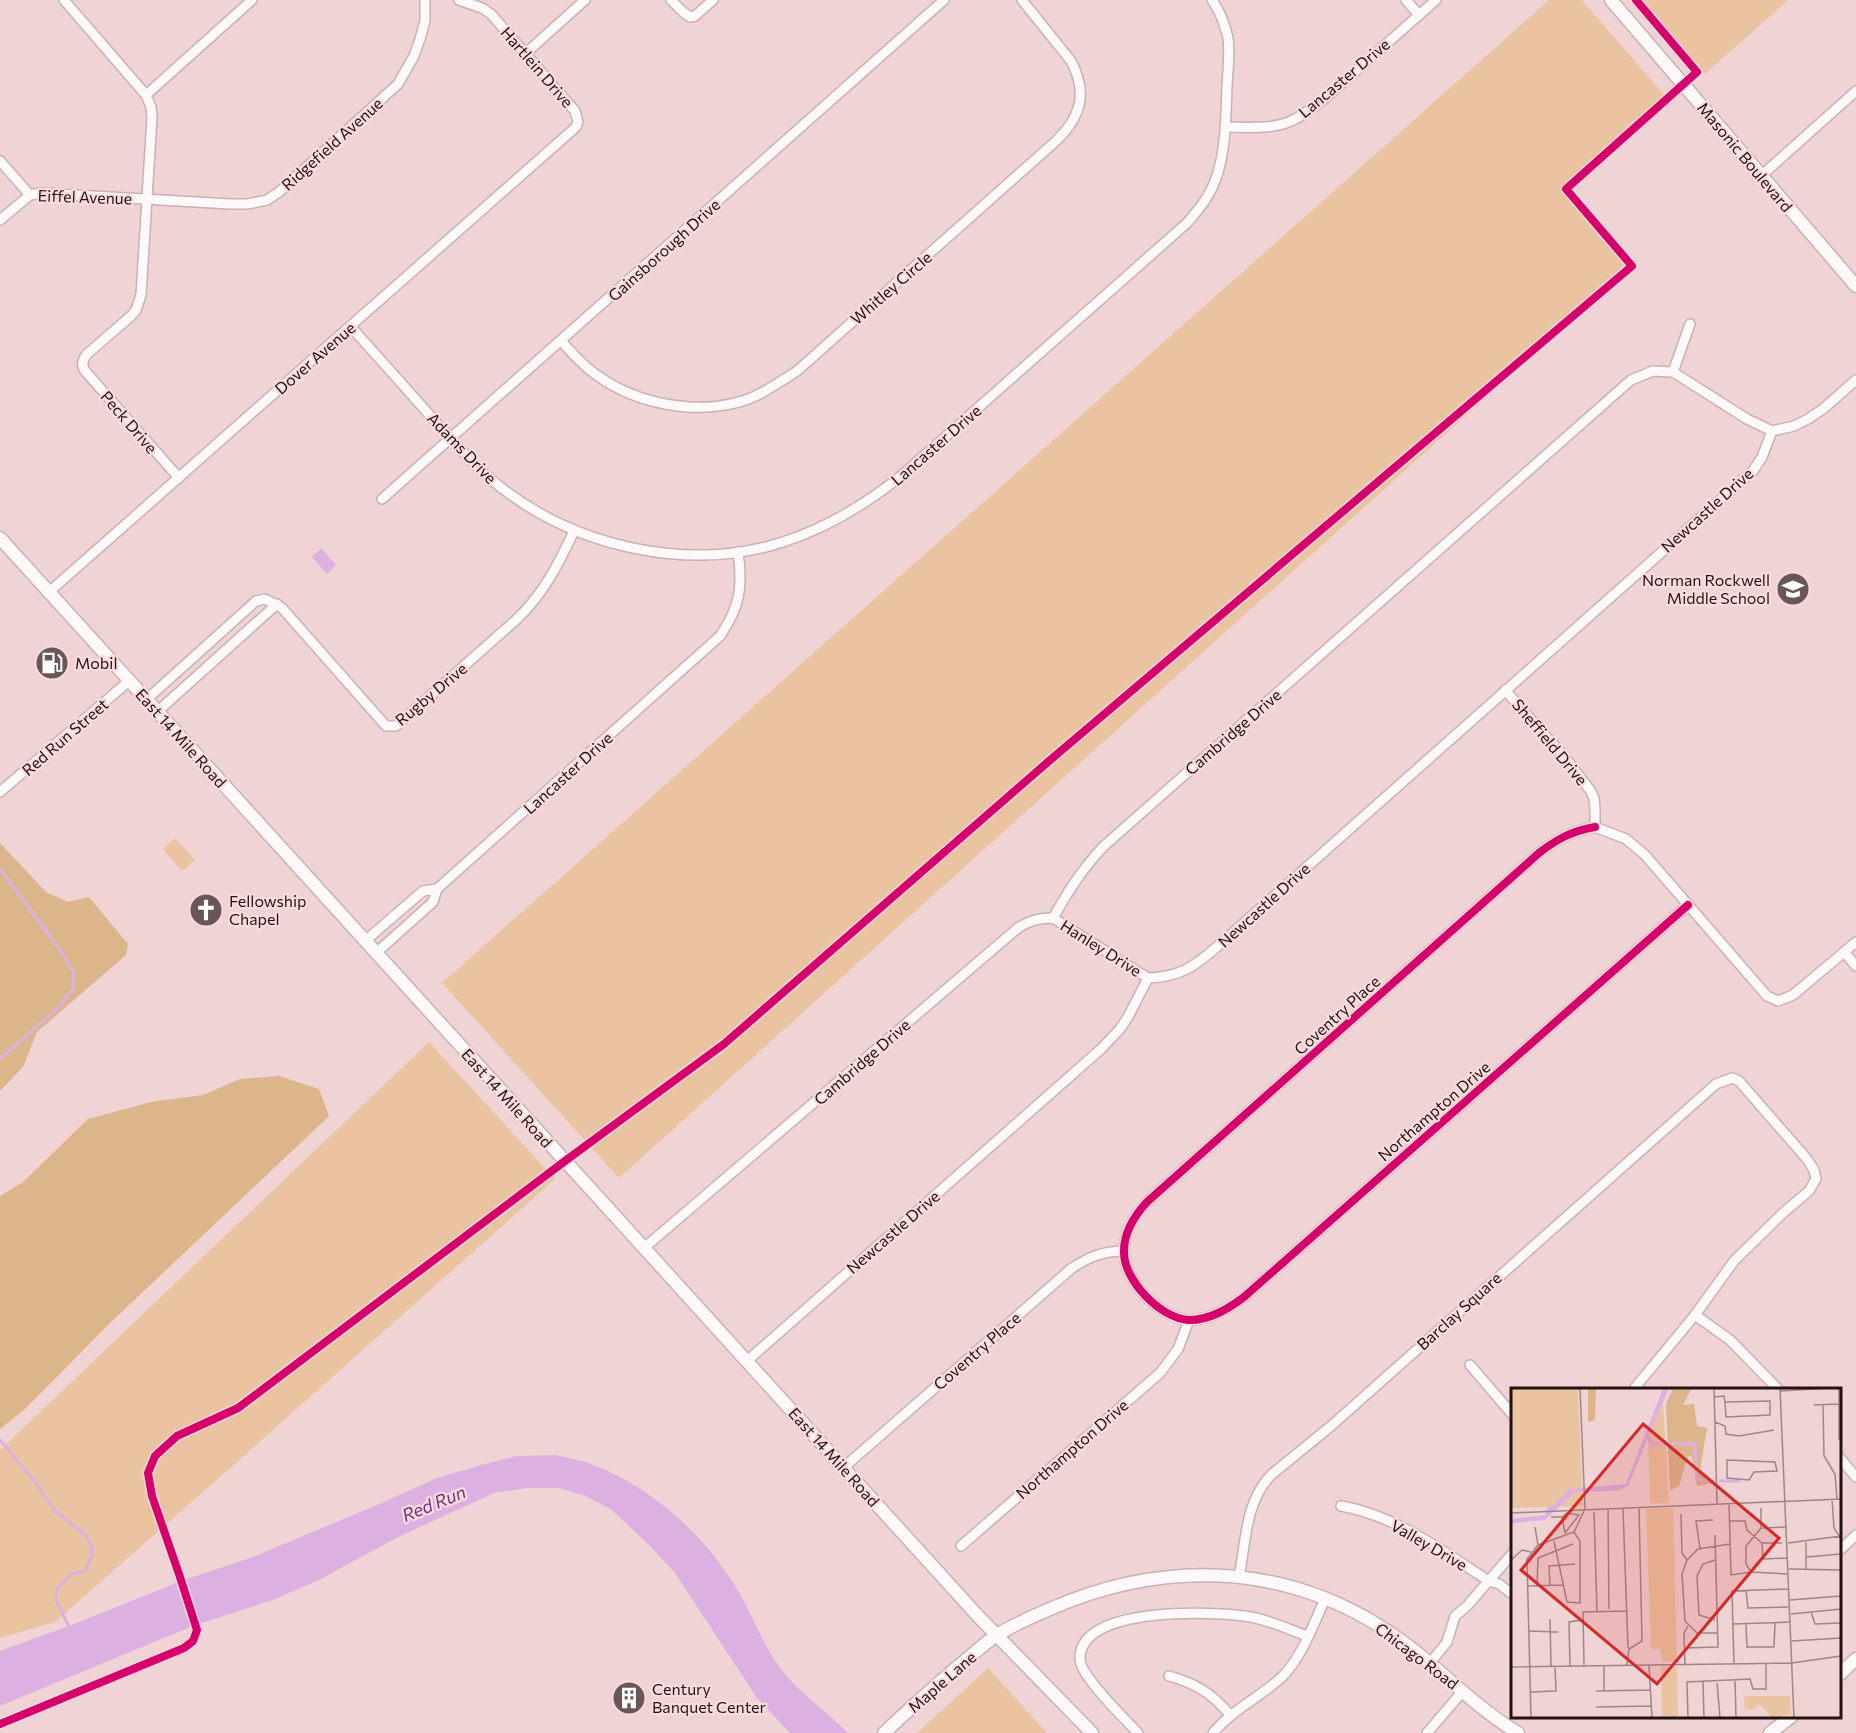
<svg xmlns="http://www.w3.org/2000/svg" width="1856" height="1733" viewBox="0 0 1856 1733" font-family="Commissioner,sans-serif">
<style>
.green{fill:#eac4a0}
.forest{fill:#dcb58b}
.water{fill:#dcb0e1}
.lines{fill:none;stroke-linecap:round;stroke-linejoin:round}
.stream{stroke:#dcb0e1;stroke-width:3}
.street-casing{stroke:#c8b2b3;stroke-width:12}
.secondary-casing{stroke:#c8b2b3;stroke-width:15}
.street{stroke:#fdf8f9;stroke-width:9}
.secondary{stroke:#fdf8f9;stroke-width:12}
.cycleway-casing{stroke:#fbdbdb;stroke-width:11}
.cycleway{stroke:#d6006c;stroke-width:8}
.labels{text-anchor:middle;stroke-width:4.5;stroke-linejoin:round;paint-order:stroke}
.street-label{font-size:16px;fill:#241213;stroke:#fbdbdb}
.poi-label{font-size:16px;fill:#241213;stroke:#fbdbdb;text-anchor:start}
.water-label{font-size:18px;font-style:italic;fill:#6f3283;stroke:#fbdbdb}
.inset-river{fill:none;stroke:#dcb0e1;stroke-width:3}
.inset-road{fill:none;stroke:#9e8687;stroke-width:1.5}
.view{fill:#d62828;fill-opacity:0.15;stroke:#d62828;stroke-width:3}
.inset-edge{fill:none;stroke:#241213;stroke-width:3}
</style>
<rect width="100%" height="100%" fill="#f0d3d4"/>
<g class="green">
<polygon points="1549,0 1582,0 1667,98 1566,189 1632,266 619,1178 442,983"/>
<polygon points="1641,0 1788,0 1705,74"/>
<polygon points="175,838 195,860 182,871 163,849"/>
<polygon points="429,1042 555,1179 237,1462 55,1622 0,1638 0,1450"/>
<polygon points="988,1668 1047,1733 917,1733"/>
</g>
<g class="forest">
<polygon points="0,843 46,892 68,902 89,897 128,944 126,955 37,1032 23,1067 0,1091"/>
<polygon points="279,1076 319,1089 329,1116 110,1323 25,1409 0,1429 0,1196 23,1182 88,1119 151,1102 203,1095 240,1079"/>
</g>
<g class="water">
<polygon points="321,548 336,565 327,574 312,557"/>
<path d="M556 1455C567 1458 580 1460 591 1464 654 1488 707 1537 740 1594 755 1621 765 1650 785 1674 803 1696 828 1712 848 1733H790L757 1698 675 1573 648 1544 612 1510 586 1496 559 1488H527L494 1493 396 1538 319 1580 273 1600 195 1625 0 1706V1651L69 1626 184 1580 253 1557 377 1505 437 1478 481 1465 517 1456Z"/>
</g>
<g class="lines">
<g class="stream">
<polyline points="0,869 63,954 73,971 73,989 59,1007 0,1059"/>
<polyline points="0,1440 32,1478 55,1511 85,1535 91,1545 92,1555 85,1571 71,1574 57,1589 56,1600 69,1627"/>
</g>
<g class="street-casing">
<g id="street">
<polyline points="64,0 146,95"/>
<polyline points="671,0 683,12 690,17 695,16 713,0"/>
<polyline points="1406,0 1419,15"/>
<polyline points="526,53 585,0"/>
<path d="M1225 127C1246 127 1271 130 1291 121 1303 116 1313 107 1323 100L1436 0"/>
<polyline points="0,161 30,195"/>
<polyline points="1761,176 1856,91"/>
<polyline points="0,220 30,195 41,193 230,204 248,204 267,200 279,192 398,84 414,56 420,39 425,21 425,0"/>
<path d="M351 327C378 357 406 388 433 419 455 443 476 469 503 489 580 548 690 572 783 542 827 528 866 504 901 476L1187 223C1198 210 1209 198 1215 181 1226 154 1226 114 1227 85 1228 69 1230 53 1228 38 1225 25 1220 11 1212 0"/>
<path d="M561 341C573 354 584 367 598 376 636 403 690 414 735 403 758 398 778 383 797 371L1056 141C1081 117 1088 93 1071 61L1022 0"/>
<polyline points="1673,372 1690,324"/>
<path d="M179 478 86 372C81 366 82 360 87 354L131 316 136 310 141 295 152 117 151 107 146 95 252 0"/>
<polyline points="382,499 944,0"/>
<polyline points="49,592 576,127 578,122 575,111 491,14 482,8 459,0"/>
<polyline points="1505,690 1567,760 1590,790 1594,798 1595,809 1595,827 1626,839 1645,855 1767,996 1778,1001 1793,995 1856,942"/>
<path d="M146 700 256 601 265 599 282 608 386 726H396L517 619C544 593 558 565 574 531"/>
<polyline points="157,712 277,604"/>
<polyline points="0,792 129,681"/>
<path d="M1595 827C1572 831 1557 839 1539 853L1147 1202C1135 1215 1124 1232 1124 1251 1123 1280 1161 1319 1189 1320 1210 1320 1228 1309 1244 1297L1688 905"/>
<path d="M437 889 720 636C740 607 743 587 738 552"/>
<path d="M1053 918C1069 890 1082 869 1104 846L1631 380 1653 371 1673 372 1747 419 1772 431 1794 426 1808 419 1823 409 1856 380"/>
<polyline points="1053,918 1148,978"/>
<polyline points="365,941 423,891 437,889 433,902 376,953"/>
<polyline points="1844,952 1856,966"/>
<path d="M1148 978C1181 977 1195 966 1219 945L1753 471 1762 457 1772 431"/>
<path d="M644 1248 1019 927C1031 920 1040 918 1053 918"/>
<polyline points="1695,1315 1730,1340 1779,1390"/>
<polyline points="747,1361 1101,1049 1120,1029 1128,1017 1148,978"/>
<polyline points="1470,1365 1512,1414"/>
<polyline points="1840,1458 1856,1477"/>
<path d="M843 1468 1072 1268C1089 1257 1103 1251 1124 1251"/>
<path d="M1341 1506C1395 1515 1444 1552 1489 1581L1499 1584 1512 1594"/>
<polyline points="961,1546 1160,1373 1178,1349 1189,1320"/>
<polyline points="1840,1550 1856,1535"/>
<path d="M1239 1577C1246 1542 1245 1502 1271 1475L1331 1426 1707 1092 1716 1084 1732 1078 1739 1081 1807 1159 1814 1170 1816 1179 1809 1191 1783 1213 1734 1261 1695 1315 1633 1390"/>
<polyline points="1430,1663 1447,1642 1455,1616 1467,1606 1512,1554"/>
<path d="M1169 1676C1195 1683 1213 1694 1230 1715"/>
<path d="M1138 1733C1125 1719 1080 1676 1080 1659 1079 1605 1216 1611 1251 1617 1271 1621 1289 1629 1307 1636"/>
<path d="M1213 1733C1232 1710 1260 1697 1282 1677 1302 1657 1313 1625 1325 1599"/>
<polyline points="1427,1733 1463,1691"/>
</g>
</g>
<g class="secondary-casing">
<g id="secondary">
<polyline points="1611,0 1856,286"/>
<polyline points="0,538 977,1615 1092,1733"/>
<polyline points="1840,1674 1856,1659"/>
<path d="M884 1733C907 1711 931 1690 955 1669 969 1658 982 1645 997 1635 1014 1624 1032 1617 1050 1609 1160 1561 1278 1562 1381 1627 1430 1657 1468 1703 1518 1733"/>
<polyline points="1770,1733 1792,1716"/>
</g>
</g>
<use href="#street" class="street"/>
<use href="#secondary" class="secondary"/>
<g class="cycleway-casing">
<g id="cycleway">
<path d="M1595 827C1572 831 1557 839 1539 853L1147 1202C1135 1215 1124 1232 1124 1251 1123 1280 1161 1319 1189 1320 1210 1320 1228 1309 1244 1297L1688 905"/>
<polyline points="0,1724 184,1648 193,1641 197,1630 179,1574 152,1496 148,1473 155,1456 177,1436 238,1408 565,1161 724,1044 1049,761 1632,266 1566,189 1697,72 1636,0"/>
</g>
</g>
<use href="#cycleway" class="cycleway"/>
</g>
<defs>
<g id="school-disc" transform="scale(1.725)"><circle r="9.5" fill="#6b5657" stroke="#fbdbdb"/><path d="M0-5L7-2L0 1L-7-2ZM-4 1L0 2.5L4 1V4Q0 6-4 4Z" fill="#fff"/></g>
<g id="fuel-disc" transform="scale(1.725)"><circle r="9.5" fill="#6b5657" stroke="#fbdbdb"/><path d="M-5.5-6h7V0h2V4h1.3V-2.5L3-4.5l.8-.8L6-3V5H2.5V1h-1V6h-7ZM-4.2-4.7v3.2H.2V-4.7Z" fill="#fff"/></g>
<g id="church-disc" transform="scale(1.725)"><circle r="9.5" fill="#6b5657" stroke="#fbdbdb"/><path d="M-1.2-6h2.4v3.5h3.3v2.4h-3.3V6h-2.4V-.1h-3.3v-2.4h3.3Z" fill="#fff"/></g>
<g id="building-disc" transform="scale(1.725)"><circle r="9.5" fill="#6b5657" stroke="#fbdbdb"/><path d="M-4-6H4V6H1V3H-1V6H-4ZM-2.5-4.3h1.7v1.8h-1.7ZM.8-4.3h1.7v1.8H.8ZM-2.5-1h1.7V.8h-1.7ZM.8-1h1.7V.8H.8Z" fill="#fff"/></g>
</defs>
<g fill-rule="evenodd">
<use href="#school-disc" x="1793" y="589"/>
<use href="#fuel-disc" x="52" y="663"/>
<use href="#church-disc" x="206" y="910"/>
<use href="#building-disc" x="629" y="1698"/>
</g>
<g class="labels">
<g class="street-label">
<text transform="translate(537 67) rotate(49)" y="6">Hartlein Drive</text>
<text transform="translate(1344 78) rotate(-40)" y="6">Lancaster Drive</text>
<text transform="translate(332 144) rotate(-42)" y="6">Ridgefield Avenue</text>
<text transform="translate(1745 157) rotate(50)" y="6">Masonic Boulevard</text>
<text transform="translate(85 197) rotate(2)" y="6">Eiffel Avenue</text>
<text transform="translate(664 250) rotate(-42)" y="6">Gainsborough Drive</text>
<text transform="translate(891 288) rotate(-41)" y="6">Whitley Circle</text>
<text transform="translate(315 358) rotate(-41)" y="6">Dover Avenue</text>
<text transform="translate(129 422) rotate(49)" y="6">Peck Drive</text>
<text transform="translate(936 445) rotate(-41)" y="6">Lancaster Drive</text>
<text transform="translate(462 448) rotate(46)" y="6">Adams Drive</text>
<text transform="translate(1707 510) rotate(-42)" y="6">Newcastle Drive</text>
<text transform="translate(431 694) rotate(-40)" y="6">Rugby Drive</text>
<text transform="translate(1233 732) rotate(-41)" y="6">Cambridge Drive</text>
<text transform="translate(65 737) rotate(-41)" y="6">Red Run Street</text>
<text transform="translate(181 738) rotate(48)" y="6">East 14 Mile Road</text>
<text transform="translate(1550 742) rotate(50)" y="6">Sheffield Drive</text>
<text transform="translate(568 773) rotate(-42)" y="6">Lancaster Drive</text>
<text transform="translate(1264 905) rotate(-42)" y="6">Newcastle Drive</text>
<text transform="translate(1101 948) rotate(32)" y="6">Hanley Drive</text>
<text transform="translate(1337 1015) rotate(-42)" y="6">Coventry Place</text>
<text transform="translate(862 1062) rotate(-41)" y="6">Cambridge Drive</text>
<text transform="translate(507 1098) rotate(48)" y="6">East 14 Mile Road</text>
<text transform="translate(1434 1111) rotate(-41)" y="6">Northampton Drive</text>
<text transform="translate(893 1232) rotate(-41)" y="6">Newcastle Drive</text>
<text transform="translate(1459 1311) rotate(-42)" y="6">Barclay Square</text>
<text transform="translate(977 1351) rotate(-41)" y="6">Coventry Place</text>
<text transform="translate(1072 1449) rotate(-41)" y="6">Northampton Drive</text>
<text transform="translate(834 1457) rotate(48)" y="6">East 14 Mile Road</text>
<text transform="translate(1429 1545) rotate(30)" y="6">Valley Drive</text>
<text transform="translate(1417 1656) rotate(37)" y="6">Chicago Road</text>
<text transform="translate(942 1682) rotate(-41)" y="6">Maple Lane</text>
</g>
<g class="poi-label">
<text x="1770" y="586" text-anchor="end">Norman Rockwell<tspan x="1770" dy="18">Middle School</tspan></text>
<text x="75" y="669">Mobil</text>
<text x="229" y="907">Fellowship<tspan x="229" dy="18">Chapel</tspan></text>
<text x="652" y="1695">Century<tspan x="652" dy="18">Banquet Center</tspan></text>
</g>
<g class="water-label">
<text transform="translate(434 1504) rotate(-22)" y="6">Red Run</text>
</g>
</g>
<g transform="translate(1511 1388)">
<rect width="330" height="330" fill="#f0d3d4"/>
<path d="M0 0H67L72 118 0 120ZM152 15 158 115 139 116 137 48ZM162 120 166 274H151L150 261H140L135 121ZM150 279H166L167 330H151ZM233 308H279L280 326 262 330 248 316 241 322 235 321 234 330Z" fill="#eac4a0"/>
<path d="M77 0H85L84 32 77 34ZM162 0H181L172 17 183 16 186 38 196 40 189 82 204 95 186 98 181 69 177 68 168 98 159 103 155 16Z" fill="#dcb58b"/>
<path d="M152 0H158L117 98 105 103 64 104 34 132 0 135V131L34 127 36 120 42 118 58 101 115 96Z" fill="#dcb0e1"/>
<path class="inset-river" d="M135 48 142 56 184 55 186 91 203 93M208 93H229"/>
<path class="inset-road" d="M69 0 74 121M203 0 206 115M269 0 283 330M328 0V52M269 3 318 0M203 9 213 8 214 14 259 13V27L215 29 214 14M303 17 328 16M312 17 313 68 324 86 326 111M204 34 214 38 215 46 228 48 263 42M216 72 264 74 266 83 243 84 238 92 216 90ZM321 111 323 140 330 151M218 115 220 187 240 184 276 186M97 120 98 221M112 121 117 260M83 124 86 223M0 125 330 111M170 126 171 165 176 172M40 129H51L54 145M51 129 56 125 68 127 54 145M219 133H234L236 142 251 155 252 171 276 170M24 139 27 157M251 140 276 139M43 153 56 214 69 215V153L63 144M295 154V182M251 155H271M277 155 330 148M189 160 185 133 202 132M296 169 330 166M0 172 11 162 20 164M278 181 330 182M240 184 235 176V158L250 140V120M16 198 53 197M39 198 38 178 64 176M26 199 27 170 62 156M235 202 237 220 277 219M279 212 330 208M300 224 304 236 330 235M280 226 330 221M39 231 40 278M204 232 188 227 186 188 192 176 204 172M222 236 280 234M235 236 236 259H263L264 235M17 243 47 244M207 245H186L174 233 171 186 176 172 187 161 219 156M281 253 330 250M173 260 207 259 204 147M174 276 173 245 177 238M223 276 221 203 277 201M73 277 72 224 115 223M93 277V302M116 277 118 261 131 253 128 120M138 277 141 330M59 278 58 234 71 232M0 279 281 275 330 268M224 291 225 330M192 293 193 330M206 295 209 330M85 303 139 302M19 304 45 303 44 278M85 319 141 318M20 330 16 171 27 157 63 144 74 121M177 330 176 294 239 291 242 301H255V276"/>
<path class="view" d="M132 36 268 150 146 296 10 182Z"/>
<rect width="330" height="330" class="inset-edge"/>
</g>
</svg>
